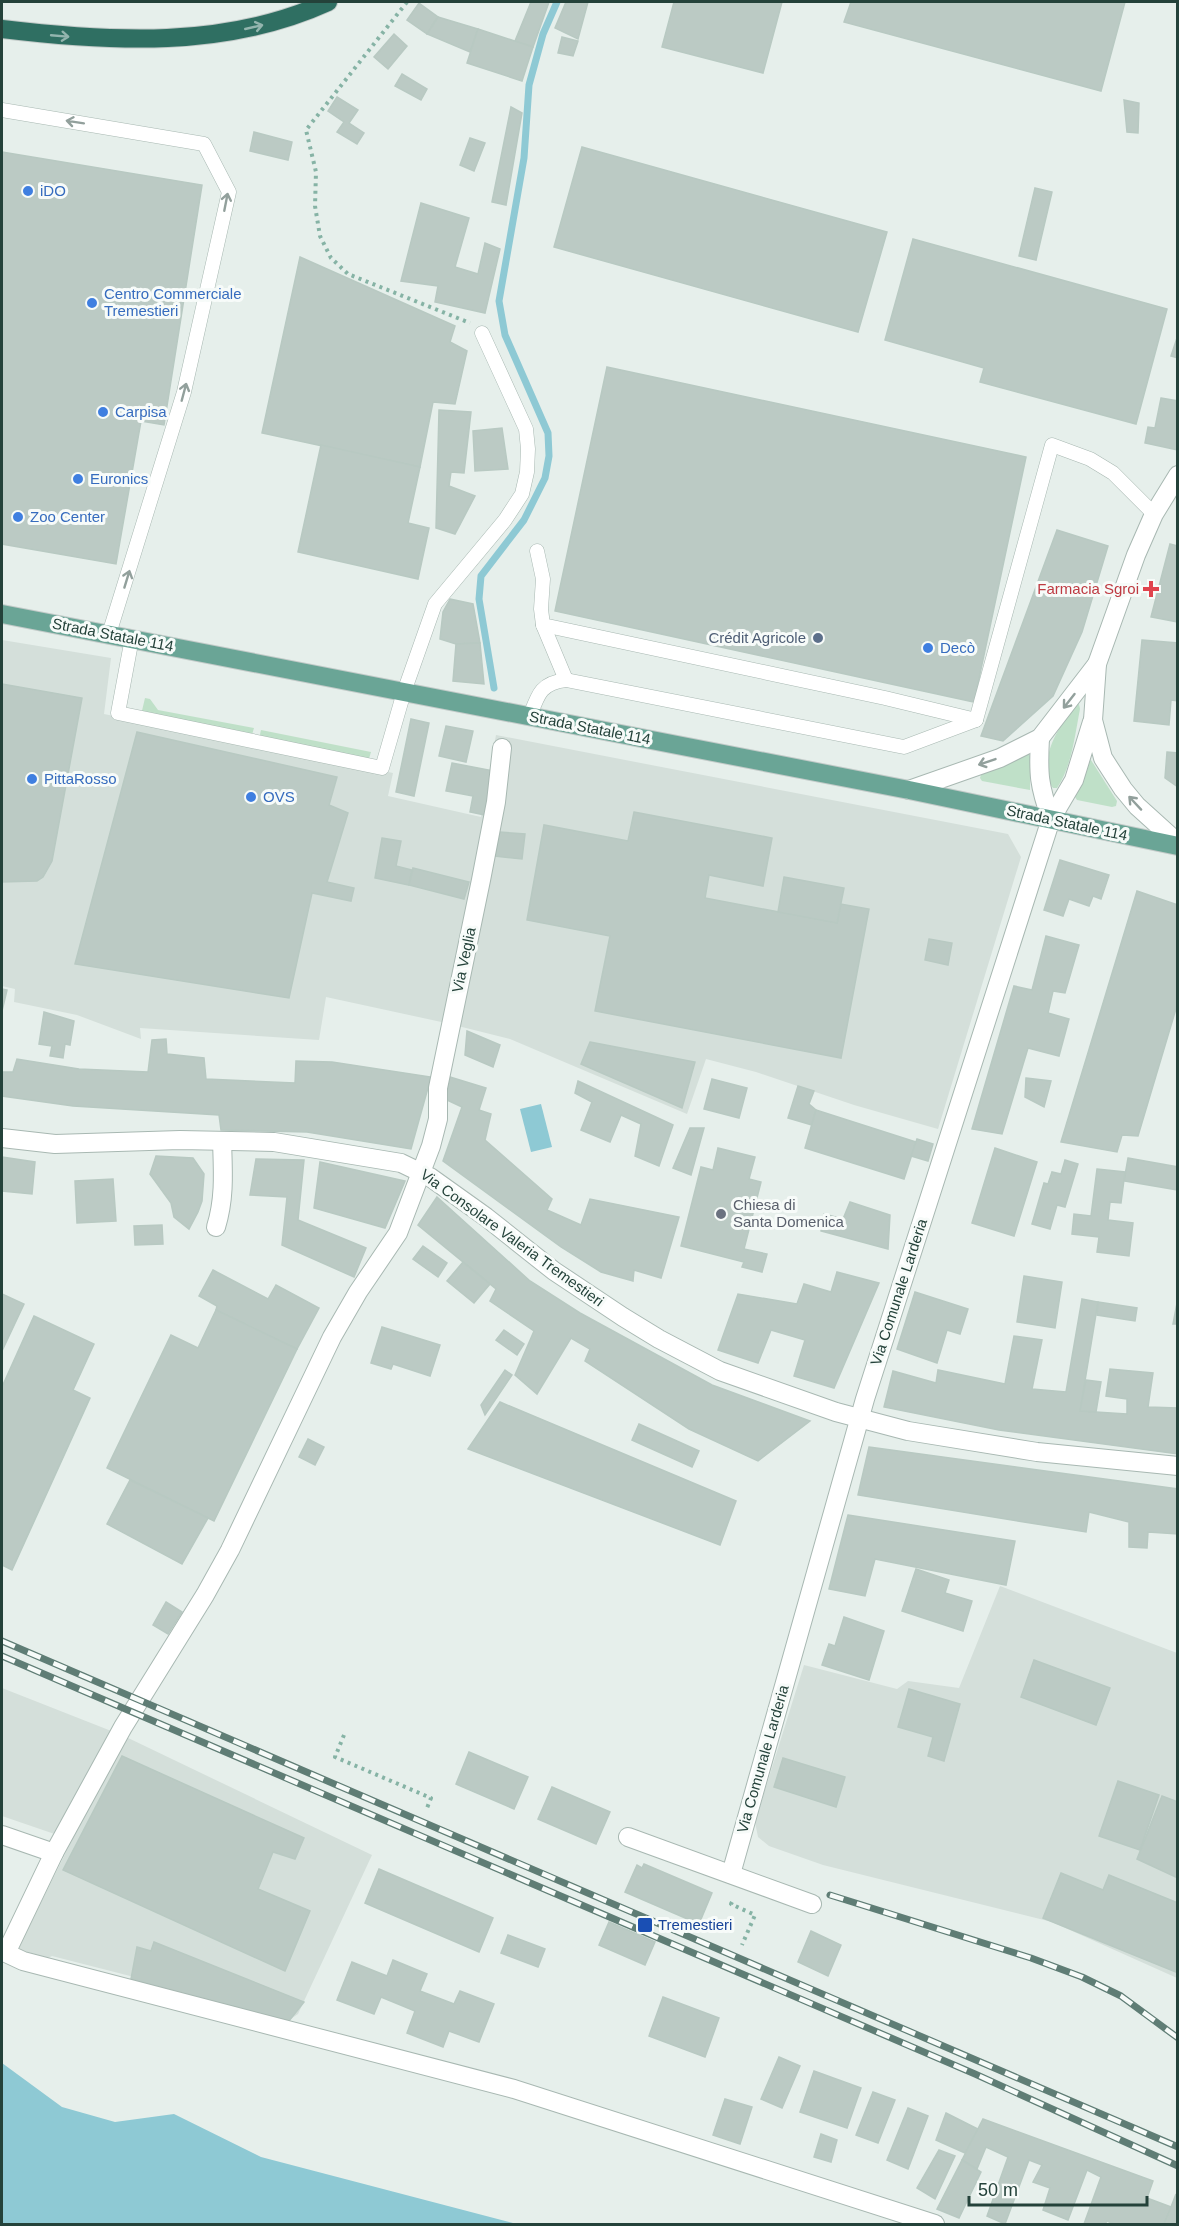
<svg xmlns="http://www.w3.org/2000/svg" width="1179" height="2226" viewBox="0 0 1179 2226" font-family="Helvetica,sans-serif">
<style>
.built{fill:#d4dfda}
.green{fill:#bfe0c8}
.water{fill:#8ec9d4}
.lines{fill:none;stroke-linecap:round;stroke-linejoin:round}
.stream{stroke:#8ec9d4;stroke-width:7}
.building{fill:#bbcac4;stroke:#b8c9c2;stroke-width:1.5}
.service-casing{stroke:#a8b8b2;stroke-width:15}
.minor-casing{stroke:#a8b8b2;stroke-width:20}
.tertiary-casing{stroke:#a8b8b2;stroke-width:20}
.primary-casing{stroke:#c2cac8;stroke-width:20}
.motorway-casing{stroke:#c2cac8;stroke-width:20}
.path{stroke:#86b3a5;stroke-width:4;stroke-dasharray:3 4.5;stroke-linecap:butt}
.service{stroke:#fff;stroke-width:14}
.minor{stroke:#fff;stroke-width:18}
.tertiary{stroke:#fff;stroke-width:18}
.primary{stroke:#6aa596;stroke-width:18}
.motorway{stroke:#2f6f62;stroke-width:18}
.rail-casing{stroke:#5f7d75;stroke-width:7}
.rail{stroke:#f7fbf9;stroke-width:4.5;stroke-dasharray:14;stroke-linecap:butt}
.oneway{stroke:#93b5ae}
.oneway2{stroke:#92a09c}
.shop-dot{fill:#3f7fe0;stroke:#f7fbf9;stroke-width:2}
.health-dot{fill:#e0444e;stroke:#f7fbf9;stroke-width:2}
.service-dot{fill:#5c6f8a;stroke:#f7fbf9;stroke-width:2}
.worship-dot{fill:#6b7280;stroke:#f7fbf9;stroke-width:2}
.transit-dot{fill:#1a4fb4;stroke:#f7fbf9;stroke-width:2}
.labels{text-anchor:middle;stroke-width:6;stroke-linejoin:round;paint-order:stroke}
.shop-label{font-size:15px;fill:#366cbe;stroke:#f7fbf9;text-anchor:start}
.health-label{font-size:15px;fill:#be3a42;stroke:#f7fbf9;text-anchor:end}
.street-label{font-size:15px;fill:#24423a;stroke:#f7fbf9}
.service-label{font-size:15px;fill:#4e5e75;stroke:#f7fbf9;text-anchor:end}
.worship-label{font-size:15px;fill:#5b616d;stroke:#f7fbf9;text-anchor:start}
.transit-label{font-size:15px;fill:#164399;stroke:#f7fbf9;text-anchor:start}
</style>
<rect width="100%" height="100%" fill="#e6efeb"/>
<g class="built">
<polygon points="2,640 111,658 104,714 393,773 388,796 481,817 496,735 1008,834 1021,857 938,1129 854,1105 756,1072 706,1059 687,1114 510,1039 446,1023 326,997 319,1040 140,1028 141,1039 77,1015 14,1002 15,989 2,986"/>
<polygon points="1000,1586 1177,1653 1177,1978 1052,1922 823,1865 769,1846 758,1837 755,1822 804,1665 897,1689 908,1681 959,1688"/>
<polygon points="2,1688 124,1736 372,1855 298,2014 289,2020 142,1979 52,1956 48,1958 18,1949 72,1840 2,1816"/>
</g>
<g class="green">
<polygon points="145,698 150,699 158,710 254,728 251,738 141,715"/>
<path d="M1079 704 1080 709C1075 734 1072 766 1057 788H1053C1049 783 1049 780 1048 775 1044 747 1060 727 1075 705Z"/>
<polygon points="261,730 371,752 368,762 259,739"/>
<polygon points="1027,751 1030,756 1030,790 982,781 980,778 981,775"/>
<polygon points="1091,760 1117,801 1116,806 1112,807 1077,800 1075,797 1088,762"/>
</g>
<g class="water">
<polygon points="541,1104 552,1147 531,1152 520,1109"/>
<polygon points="2,2063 62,2107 115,2122 174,2114 261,2157 517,2224 2,2224"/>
</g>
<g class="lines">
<polyline class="stream" points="494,688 479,599 481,576 524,520 545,478 549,456 548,433 505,335 499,301 524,158 529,85 543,34 557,2"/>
</g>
<g class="building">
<polygon points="531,2 549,2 533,47 515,41"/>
<polygon points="566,2 588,2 578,39 555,28"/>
<polygon points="674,2 782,2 763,73 662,47"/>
<polygon points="851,2 1125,2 1101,91 844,22"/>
<polygon points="419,3 438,17 427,34 407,20"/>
<polygon points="438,17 478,29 470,52 427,34"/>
<polygon points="478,29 533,47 522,81 467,63"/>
<polygon points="394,34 407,46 388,69 374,57"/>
<polygon points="562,37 578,41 573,56 558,53"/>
<polygon points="402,74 427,89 421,100 395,86"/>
<polygon points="337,97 358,110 349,123 364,133 357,144 337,132 344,122 328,111"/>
<polygon points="1124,100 1139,103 1138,133 1127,132"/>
<polygon points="511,107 522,113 506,205 492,202"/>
<polygon points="254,132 292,142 288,160 250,151"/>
<polygon points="470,138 485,143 474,171 460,165"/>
<polygon points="582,147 887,232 858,332 554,247"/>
<polygon points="2,152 202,185 164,425 141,421 116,564 2,544"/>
<polygon points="1035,188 1052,192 1036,260 1019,256"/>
<polygon points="421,203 469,218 455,267 478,274 485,243 500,249 485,313 435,302 438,286 401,281"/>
<polygon points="913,239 1167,309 1136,424 980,382 984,368 885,340"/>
<polygon points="300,257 455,326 450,342 467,351 455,404 433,402 420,467 262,433"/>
<polygon points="1178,335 1178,358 1171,356"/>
<polygon points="607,367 1026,457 974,702 555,611"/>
<polygon points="1161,398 1178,401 1178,450 1145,443 1148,427 1155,428"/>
<polygon points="439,410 471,412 464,473 451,472 449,486 475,496 455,534 436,528"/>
<polygon points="502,428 508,469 475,471 473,431"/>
<polygon points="321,445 420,467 408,523 429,528 418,579 298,552"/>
<polygon points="1057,530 1108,546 1082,632 1053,696 1003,741 981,736"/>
<polygon points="1170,544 1178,546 1178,622 1151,617"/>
<polygon points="450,599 473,604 480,643 456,644 440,639 443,612"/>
<polygon points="1142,640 1178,643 1176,684 1178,684 1178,701 1171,700 1169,725 1134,721"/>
<polygon points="480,643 484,684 453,681 456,644"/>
<polygon points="2,684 82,698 52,861 43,877 37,881 2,882"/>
<polygon points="411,719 429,723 414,796 396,792"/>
<polygon points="446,726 473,731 466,762 439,756"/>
<polygon points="137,732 337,777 329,805 348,813 327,882 354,888 351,901 312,893 289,998 75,964"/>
<polygon points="1167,752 1178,753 1178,787 1165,778"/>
<polygon points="452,763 494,771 485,815 470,812 473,796 446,791"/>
<polygon points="634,812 772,838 763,886 709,875 705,898 837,923 841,904 869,909 841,1058 595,1011 610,936 527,920 544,825 628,841"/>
<polygon points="499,832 525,834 522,859 495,856"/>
<polygon points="382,838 401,841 396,866 412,870 409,885 375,878"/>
<polygon points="1060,860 1109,875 1101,899 1093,896 1089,906 1069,899 1063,916 1044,910"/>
<polygon points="413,868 469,882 464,899 409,885"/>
<polygon points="784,877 844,888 837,923 778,912"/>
<polygon points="1137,891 1178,905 1178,1002 1138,1136 1122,1135 1117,1152 1061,1142"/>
<polygon points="1046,936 1079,945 1065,993 1053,991 1048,1013 1069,1019 1059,1056 1028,1048 1002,1134 972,1129 1014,986 1032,990"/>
<polygon points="929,939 952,943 948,965 925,960"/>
<polygon points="2,989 7,990 2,1011"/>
<polygon points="44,1012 74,1021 70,1045 65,1044 63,1058 50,1056 52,1046 39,1044"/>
<polygon points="467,1031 500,1045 493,1067 465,1055"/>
<polygon points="166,1039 167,1054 204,1058 206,1079 295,1083 296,1061 332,1062 431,1077 411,1149 307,1132 221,1130 219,1115 73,1106 2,1096 2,1072 13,1072 17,1059 79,1069 148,1072 152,1040"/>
<polygon points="590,1042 695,1062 682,1108 581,1064"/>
<polygon points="450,1077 486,1088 479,1110 491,1114 485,1140 552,1199 547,1210 581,1225 590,1199 679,1217 661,1278 634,1270 633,1281 601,1272 561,1247 443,1161 462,1107 445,1099"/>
<polygon points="1026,1078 1051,1081 1044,1107 1025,1097"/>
<polygon points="712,1079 747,1088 739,1118 704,1109"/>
<polygon points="578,1081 673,1125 659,1166 635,1156 641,1124 621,1115 610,1142 581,1130 592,1102 575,1093"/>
<polygon points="798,1086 814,1091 809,1104 816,1110 812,1125 788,1118"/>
<polygon points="816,1110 916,1142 904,1179 805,1148"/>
<polygon points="690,1128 704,1128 691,1175 673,1168"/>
<polygon points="917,1139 933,1144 928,1161 911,1156"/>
<polygon points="718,1148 755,1157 749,1179 761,1182 744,1249 767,1254 762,1272 742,1267 744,1262 681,1246 701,1167 713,1170"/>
<polygon points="995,1148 1037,1162 1014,1236 972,1223"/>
<polygon points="156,1156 193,1158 204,1174 202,1201 198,1212 189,1229 174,1217 171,1203 150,1174"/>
<polygon points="2,1157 35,1162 32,1194 2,1191"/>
<polygon points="1128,1158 1178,1167 1178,1190 1124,1181"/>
<polygon points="256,1159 304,1160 298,1220 366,1248 354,1277 282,1245 287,1197 250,1195"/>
<polygon points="1065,1160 1078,1164 1065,1207 1057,1205 1050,1229 1032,1224 1044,1183 1048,1184 1052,1172 1061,1174"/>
<polygon points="320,1162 405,1181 385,1228 314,1208"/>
<polygon points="1097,1169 1125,1172 1121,1203 1110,1202 1108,1220 1133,1223 1129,1256 1097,1252 1099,1237 1072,1234 1074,1214 1091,1216"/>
<polygon points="113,1179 116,1221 77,1223 75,1181"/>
<polygon points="437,1197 530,1281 580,1313 712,1385 810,1421 758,1461 689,1429 585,1361 590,1349 571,1338 537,1394 515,1375 534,1331 490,1301 496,1289 418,1225"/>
<polygon points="850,1202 890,1215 888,1249 821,1231 824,1214 843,1219"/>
<polygon points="162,1225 163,1244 135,1245 134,1226"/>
<polygon points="423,1246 447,1263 438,1277 413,1259"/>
<polygon points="463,1262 490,1284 474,1303 447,1281"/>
<polygon points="213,1270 268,1299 276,1285 319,1308 297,1349 216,1310 217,1306 199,1296"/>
<polygon points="837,1272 879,1283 834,1388 794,1376 805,1340 771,1330 758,1363 718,1350 738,1294 797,1304 804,1284 831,1292"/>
<polygon points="1024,1276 1062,1282 1055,1328 1017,1322"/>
<polygon points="915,1292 968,1309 960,1334 947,1330 937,1363 897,1349"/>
<polygon points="2,1294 24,1304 2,1351"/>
<polygon points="1178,1298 1178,1324 1173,1324"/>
<polygon points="1082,1299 1098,1302 1080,1411 1127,1414 1127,1399 1106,1396 1110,1369 1153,1373 1148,1407 1178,1408 1178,1454 999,1430 884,1407 893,1371 936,1383 938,1370 1005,1384 1014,1336 1042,1340 1032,1389 1066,1392"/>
<polygon points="1098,1302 1137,1308 1135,1321 1097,1315"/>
<polygon points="216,1310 297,1349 214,1521 107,1468 171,1335 198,1348"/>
<polygon points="34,1316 94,1344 73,1390 90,1398 12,1570 2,1565 2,1387"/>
<polygon points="382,1327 440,1345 430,1376 393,1364 391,1369 371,1363"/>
<polygon points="504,1330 524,1344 517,1355 496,1340"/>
<polygon points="505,1370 512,1375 485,1415 481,1405"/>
<polygon points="1086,1380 1101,1382 1096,1412 1080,1411"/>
<polygon points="500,1402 736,1501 720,1545 468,1449"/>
<polygon points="639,1424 699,1451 692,1467 632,1440"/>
<polygon points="308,1439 324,1447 315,1465 299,1457"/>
<polygon points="869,1447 1178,1489 1178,1534 1148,1532 1147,1548 1129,1547 1129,1522 1089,1512 1086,1532 858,1495"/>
<polygon points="130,1480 208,1518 182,1564 107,1524"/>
<polygon points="848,1515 1015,1541 1006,1585 875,1559 865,1596 829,1589"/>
<polygon points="916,1569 949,1580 945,1593 972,1601 963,1631 902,1611"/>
<polygon points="166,1602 182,1612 168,1634 153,1625"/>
<polygon points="844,1617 884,1631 869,1680 822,1665 829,1644 835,1646"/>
<polygon points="1034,1660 1110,1688 1096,1725 1021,1697"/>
<polygon points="909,1689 960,1704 944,1761 928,1756 933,1737 898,1727"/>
<polygon points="469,1752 528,1777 514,1809 456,1784"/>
<polygon points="122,1756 304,1838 295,1859 273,1852 258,1889 310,1911 285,1971 63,1870"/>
<polygon points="783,1758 845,1777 836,1807 774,1787"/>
<polygon points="1118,1781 1159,1795 1140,1850 1099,1836"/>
<polygon points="552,1787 610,1812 596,1844 538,1819"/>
<polygon points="1162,1796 1178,1802 1178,1878 1137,1859"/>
<polygon points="644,1864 712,1893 699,1924 625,1892 637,1865 642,1868"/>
<polygon points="379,1869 493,1918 479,1952 365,1903"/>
<polygon points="1061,1873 1103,1890 1109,1875 1178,1903 1178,1973 1043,1918"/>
<polygon points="609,1922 655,1942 645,1965 599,1945"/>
<polygon points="811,1931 841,1945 828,1976 798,1962"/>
<polygon points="508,1935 545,1949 538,1967 501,1953"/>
<polygon points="154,1942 304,2002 289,2021 131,1979 137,1947 151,1951"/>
<polygon points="393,1960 427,1974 420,1991 454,2004 460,1991 494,2004 479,2042 449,2031 443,2047 407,2033 415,2011 381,1997 374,2014 337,2000 352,1962 387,1976"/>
<polygon points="663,1997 719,2018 705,2057 649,2036"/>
<polygon points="779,2057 800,2066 782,2108 761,2099"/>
<polygon points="814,2071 861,2088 847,2128 800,2112"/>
<polygon points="873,2092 895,2100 878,2143 856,2135"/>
<polygon points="725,2099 752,2107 740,2144 713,2135"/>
<polygon points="908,2108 928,2116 908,2169 887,2160"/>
<polygon points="946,2113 978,2129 965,2153 936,2140"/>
<polygon points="983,2119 1153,2181 1147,2198 1171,2207 1164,2224 1114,2224 1107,2221 1105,2224 1084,2224 1101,2177 1087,2170 1068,2220 1043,2210 1050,2188 1033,2182 1042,2165 1029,2160 1005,2224 987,2216 1008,2157 986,2147 977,2169 962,2160"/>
<polygon points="821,2134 837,2140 831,2162 814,2157"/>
<polygon points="939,2150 955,2156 935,2199 917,2188"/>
<polygon points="962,2160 981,2172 959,2218 937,2209"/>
<polygon points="1176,2194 1178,2224 1164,2224 1171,2207"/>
</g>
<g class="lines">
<g class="service-casing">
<g id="service">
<polyline points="2,110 204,144 229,192 184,392 109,634"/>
<polyline points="537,551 543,579 541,609 543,625 885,698 976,720"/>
<polyline points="543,625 566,680"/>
<polyline points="132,638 118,713 382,768 404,692 435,604 505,520 522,494 527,472 528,449 526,429 482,333"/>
<path d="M530 716C538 694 541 683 566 680L904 747 976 720 1052 445 1090 459 1113 473 1154 514"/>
</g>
</g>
<g class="minor-casing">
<g id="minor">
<polyline points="502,748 496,802 481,880 438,1088 438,1119 431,1146 398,1233 358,1292 332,1337 230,1550 205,1595 123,1727 54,1853 6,1953 23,1961 514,2089 935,2224"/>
<polyline points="2,1138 55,1144 180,1140 274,1142 401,1163 430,1177 486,1217 554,1271 623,1317 659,1339 720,1371 836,1412 908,1431 1037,1452 1178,1466"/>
<path d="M216 1227C225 1198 223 1171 222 1141"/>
<polyline points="2,1835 54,1853"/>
<polyline points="628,1837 812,1904"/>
<polyline points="731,1874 865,1399 1051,819"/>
</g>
</g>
<g class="tertiary-casing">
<g id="tertiary">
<polyline points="1178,475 1154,514 1136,555 1097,664 1093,720 1103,758 1123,789 1137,806 1178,843"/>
<path d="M1040 738C1038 774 1039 786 1051 819"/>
<polyline points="909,790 1000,758 1040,738 1097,664"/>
<polyline points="1051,819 1074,780 1092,722"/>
</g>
</g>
<g class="primary-casing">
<polyline id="primary" points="2,614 909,790 1178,846"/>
</g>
<g class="motorway-casing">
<path id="motorway" d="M2 29C111 42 225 49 328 2"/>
</g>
<g class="path">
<polyline points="407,2 306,130 316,172 315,206 320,236 331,258 348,274 470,323"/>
<polyline points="344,1735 335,1757 431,1798 427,1808"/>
<polyline points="732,1902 731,1904 755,1915 742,1945"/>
</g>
<use href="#service" class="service"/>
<use href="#minor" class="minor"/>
<use href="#tertiary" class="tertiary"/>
<use href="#primary" class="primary"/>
<use href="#motorway" class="motorway"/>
<g class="rail-casing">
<g id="rail">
<polyline points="2,1641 1178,2147"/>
<polyline points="2,1656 975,2074 1178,2166"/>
<polyline points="830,1895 1031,1958 1082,1977 1121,1996 1178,2038"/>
</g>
</g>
<use href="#rail" class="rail"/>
</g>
<defs><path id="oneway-shaft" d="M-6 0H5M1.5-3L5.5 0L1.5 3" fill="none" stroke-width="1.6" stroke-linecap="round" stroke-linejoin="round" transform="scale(1.5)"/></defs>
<g class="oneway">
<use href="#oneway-shaft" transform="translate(254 27) rotate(-13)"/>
<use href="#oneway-shaft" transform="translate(60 36) rotate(5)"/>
</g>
<g class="oneway2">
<use href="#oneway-shaft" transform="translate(75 122) rotate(-171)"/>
<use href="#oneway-shaft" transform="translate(226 202) rotate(-79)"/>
<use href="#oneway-shaft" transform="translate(184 392) rotate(-75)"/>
<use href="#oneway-shaft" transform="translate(127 579) rotate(-73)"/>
<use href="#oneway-shaft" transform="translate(1069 701) rotate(128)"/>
<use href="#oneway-shaft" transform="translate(987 762) rotate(161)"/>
<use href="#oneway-shaft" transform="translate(1135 803) rotate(-133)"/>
</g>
<g class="shop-dot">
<circle cx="28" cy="191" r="6"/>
<circle cx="92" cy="303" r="6"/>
<circle cx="103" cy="412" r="6"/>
<circle cx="78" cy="479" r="6"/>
<circle cx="18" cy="517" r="6"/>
<circle cx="928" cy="648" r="6"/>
<circle cx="32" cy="779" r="6"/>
<circle cx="251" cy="797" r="6"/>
</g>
<path class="health-dot" d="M1148 580h6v6h6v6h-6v6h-6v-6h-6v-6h6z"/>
<circle class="service-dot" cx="818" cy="638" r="6"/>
<circle class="worship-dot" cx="721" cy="1214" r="6"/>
<rect class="transit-dot" x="637" y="1917" width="16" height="16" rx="3"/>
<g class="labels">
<g class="shop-label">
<text x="40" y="196">iDO</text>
<text x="104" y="299">Centro Commerciale<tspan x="104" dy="17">Tremestieri</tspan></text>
<text x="115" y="417">Carpisa</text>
<text x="90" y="484">Euronics</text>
<text x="30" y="522">Zoo Center</text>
<text x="940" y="653">Decò</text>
<text x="44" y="784">PittaRosso</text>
<text x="263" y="802">OVS</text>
</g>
<g class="health-label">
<text x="1139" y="594">Farmacia Sgroi</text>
</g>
<g class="street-label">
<text transform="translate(113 635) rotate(11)" y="5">Strada Statale 114</text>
<text transform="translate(590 728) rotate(11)" y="5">Strada Statale 114</text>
<text transform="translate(1067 823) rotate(12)" y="5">Strada Statale 114</text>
<text transform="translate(464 960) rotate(-78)" y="5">Via Veglia</text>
<text transform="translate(512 1238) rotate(36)" y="5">Via Consolare Valeria Tremestieri</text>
<text transform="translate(899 1292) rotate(-72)" y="5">Via Comunale Larderia</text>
<text transform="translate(763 1759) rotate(-74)" y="5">Via Comunale Larderia</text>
</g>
<g class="service-label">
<text x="806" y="643">Crédit Agricole</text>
</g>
<g class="worship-label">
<text x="733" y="1210">Chiesa di<tspan x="733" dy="17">Santa Domenica</tspan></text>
</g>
<g class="transit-label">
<text x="658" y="1930">Tremestieri</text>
</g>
</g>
<rect width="1179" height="2226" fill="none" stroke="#24423a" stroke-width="6"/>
<path d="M969 2196v9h178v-9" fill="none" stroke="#24423a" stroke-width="3"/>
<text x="978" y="2196" font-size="18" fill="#24423a" stroke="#f7fbf9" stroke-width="4.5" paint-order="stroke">50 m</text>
</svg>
